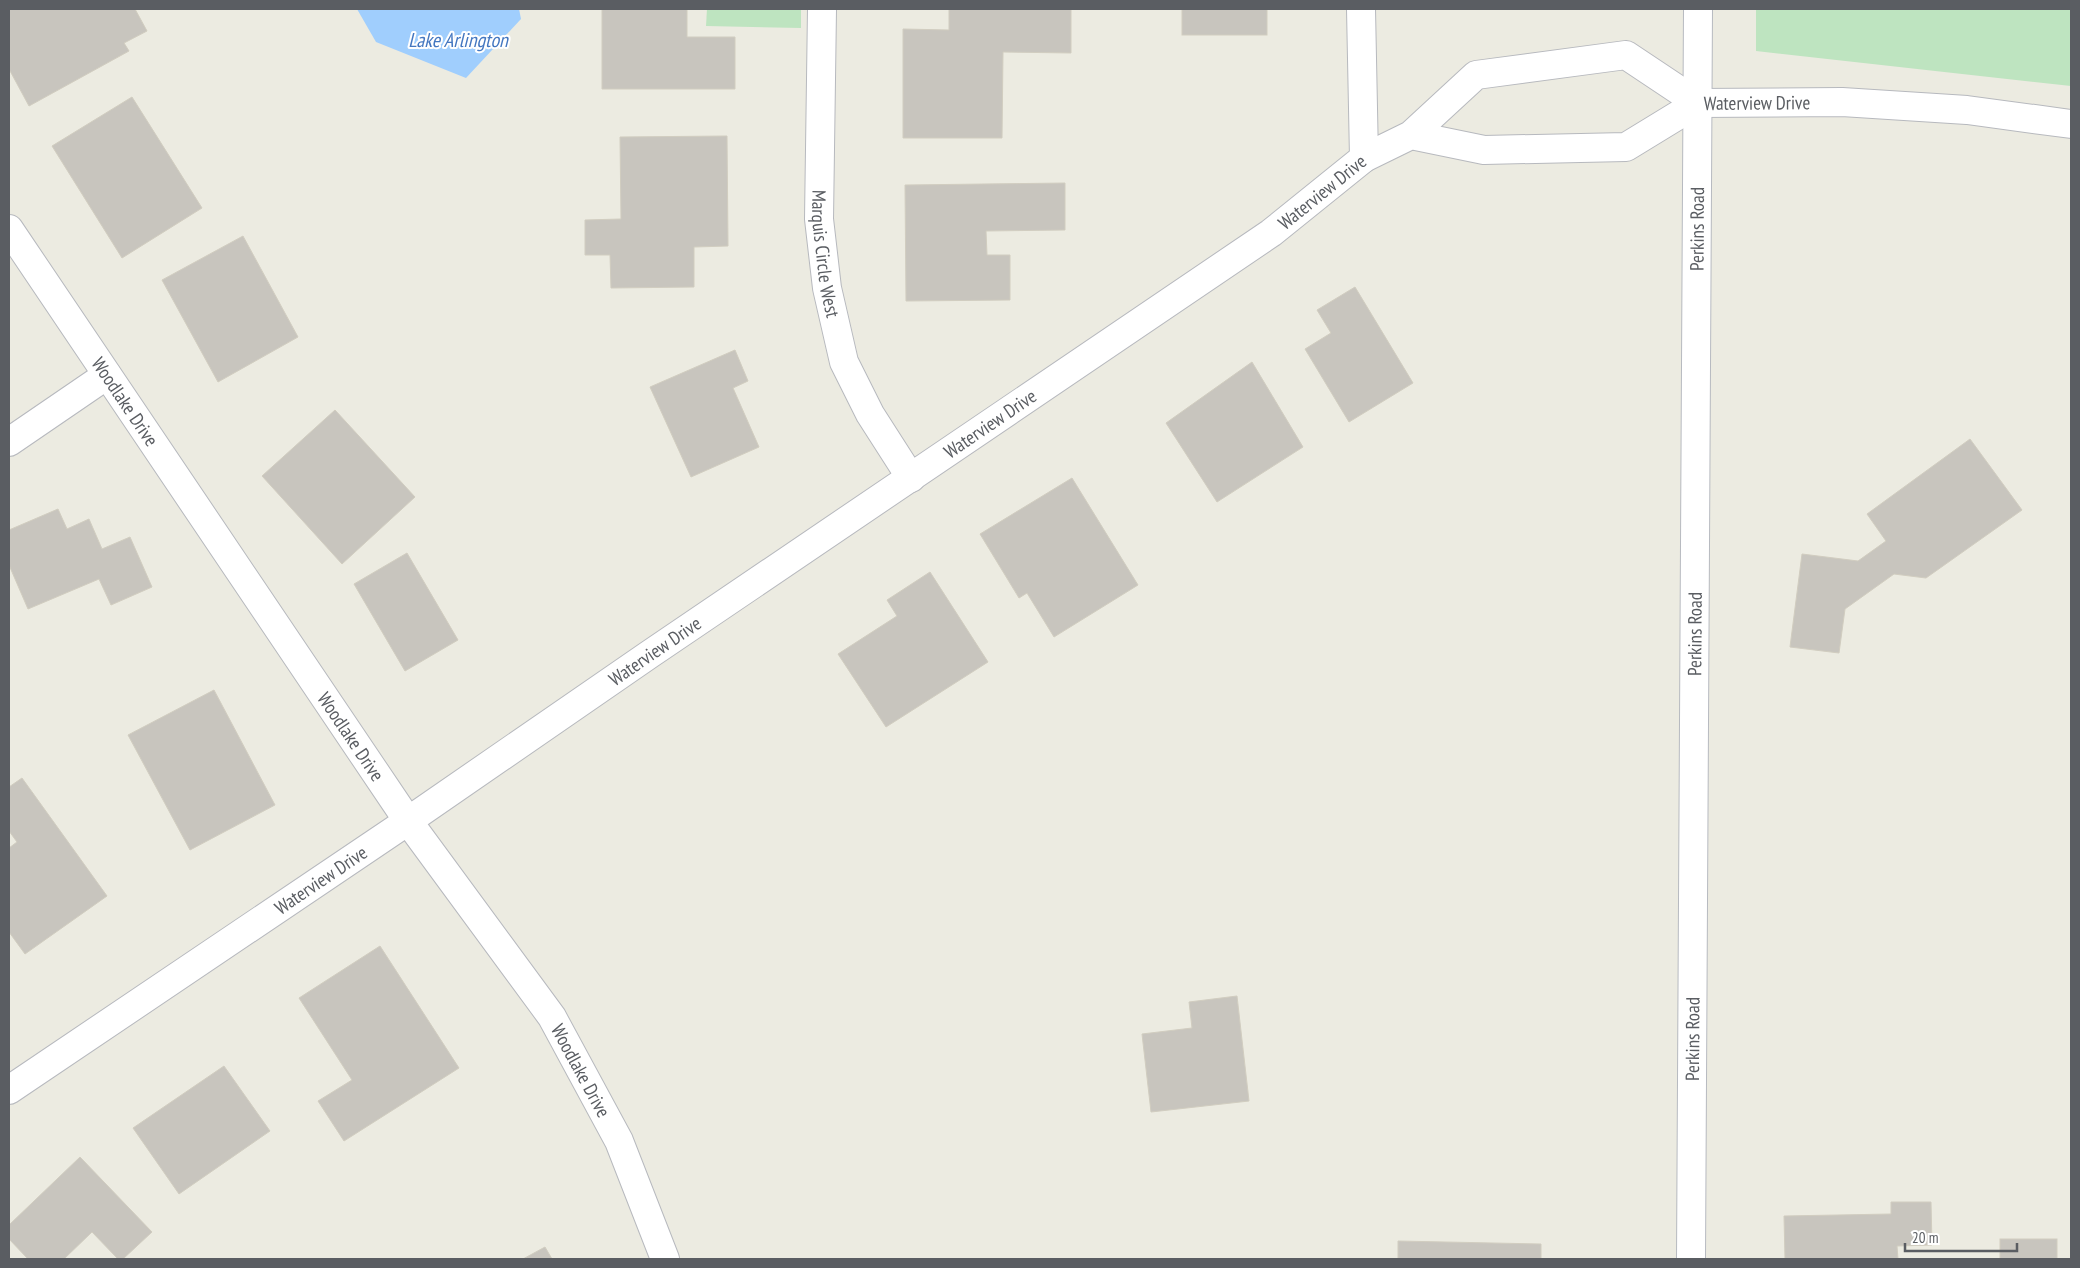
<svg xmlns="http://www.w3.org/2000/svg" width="2080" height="1268" viewBox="0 0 2080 1268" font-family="'PT Sans Narrow',sans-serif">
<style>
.green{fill:#bee4c0}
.water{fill:#a0cefd}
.building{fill:#c8c5be;stroke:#d1cdc0}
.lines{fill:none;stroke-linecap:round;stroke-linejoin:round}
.minor-casing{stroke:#b7b9be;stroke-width:30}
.tertiary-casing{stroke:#b7b9be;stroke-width:30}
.secondary-casing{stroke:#b7bac0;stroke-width:30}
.minor{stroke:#fff;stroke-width:28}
.tertiary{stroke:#fff;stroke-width:28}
.secondary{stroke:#fff;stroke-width:28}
.labels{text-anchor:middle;stroke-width:4;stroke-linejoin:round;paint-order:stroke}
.street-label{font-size:19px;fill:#5a5d62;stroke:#fff}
.water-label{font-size:20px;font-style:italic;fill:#4477c0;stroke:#fff}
</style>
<rect width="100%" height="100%" fill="#ecebe1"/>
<g class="green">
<polygon points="707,9 801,9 801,28 706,26"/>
<polygon points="1756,9 2071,9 2071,86 1756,51"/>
</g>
<polygon class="water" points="357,9 519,9 521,19 466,78 376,42"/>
<g class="building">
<polygon points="9,9 135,9 147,31 124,43 129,51 29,106 9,69"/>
<polygon points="602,9 687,9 687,37 735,37 735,89 602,89"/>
<polygon points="949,9 1071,9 1071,53 1003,52 1002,138 903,138 903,29 949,30"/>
<rect x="1182" y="9" width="85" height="26"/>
<polygon points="132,97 202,208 122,258 52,146"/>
<polygon points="727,136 728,246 694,247 694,287 611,288 610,255 585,255 585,220 621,219 620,137"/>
<polygon points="1065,183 1065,230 986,231 987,255 1010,255 1010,300 906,301 905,185"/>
<polygon points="243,236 298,337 218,382 162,280"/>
<polygon points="1355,287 1413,383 1349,422 1305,349 1331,333 1317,310"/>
<polygon points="735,350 748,381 733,388 759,447 691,477 650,387"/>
<polygon points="1252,362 1303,447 1217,502 1166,423"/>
<polygon points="335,410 415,497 342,564 262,476"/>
<polygon points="1970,439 2022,510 1926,578 1894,574 1845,609 1839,653 1790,647 1802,554 1858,561 1886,541 1867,514"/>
<polygon points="1072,478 1138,585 1054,637 1027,593 1019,598 980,534"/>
<polygon points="58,509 67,529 89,519 102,549 130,537 152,587 111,605 99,579 28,609 9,565 9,530"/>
<polygon points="407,553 458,640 405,671 354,584"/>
<polygon points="930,572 988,662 886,727 838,654 897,616 887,600"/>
<polygon points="214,690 275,805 190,850 128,735"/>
<polygon points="22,778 107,896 25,954 9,932 9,848 17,842 9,831 9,787"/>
<polygon points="380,946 459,1068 344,1141 318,1101 352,1080 299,998"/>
<polygon points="1237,996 1249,1101 1151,1112 1142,1034 1192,1028 1189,1002"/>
<polygon points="224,1066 270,1131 179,1194 133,1128"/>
<polygon points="80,1157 152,1232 123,1259 118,1259 92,1232 64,1259 28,1259 9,1239 9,1225"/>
<polygon points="1891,1202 1931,1202 1932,1245 1897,1246 1898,1259 1785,1259 1784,1216 1891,1214"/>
<rect x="2000" y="1239" width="57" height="20"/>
<polygon points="1398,1241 1541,1244 1541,1259 1398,1259"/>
<polygon points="545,1247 552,1259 523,1259"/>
</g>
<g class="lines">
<g class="minor-casing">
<g id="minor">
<path id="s1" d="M822 9 819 219 827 288 844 362 870 414 911 478"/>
<polyline points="1361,9 1364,158"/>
<path id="s2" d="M9 229 408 821 552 1017 619 1141 665 1259"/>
<polyline points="9,442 107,375"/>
<path id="s3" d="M9 1090 408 821 650 654 1271 233 1364 158 1411 135 1484 150 1626 147 1698 103 1626 55 1476 75 1411 135"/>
</g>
</g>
<g class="tertiary-casing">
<g id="tertiary">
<path id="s4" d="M1698 103 1842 102 1967 110 2071 124"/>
</g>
</g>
<g class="secondary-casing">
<g id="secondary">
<path id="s5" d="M1691 1259 1698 9"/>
</g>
</g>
<use href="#minor" class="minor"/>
<use href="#tertiary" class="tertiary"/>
<use href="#secondary" class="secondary"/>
</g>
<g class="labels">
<g class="street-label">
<text dy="7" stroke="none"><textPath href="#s4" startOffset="59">Waterview Drive</textPath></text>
<text dy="7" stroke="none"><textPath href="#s3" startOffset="1591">Waterview Drive</textPath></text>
<text dy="7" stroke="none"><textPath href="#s5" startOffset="1030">Perkins Road</textPath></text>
<text dy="7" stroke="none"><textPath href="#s1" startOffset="245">Marquis Circle West</textPath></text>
<text dy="7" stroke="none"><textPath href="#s2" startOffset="208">Woodlake Drive</textPath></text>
<text dy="7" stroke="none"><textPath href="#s3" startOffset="1186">Waterview Drive</textPath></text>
<text dy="7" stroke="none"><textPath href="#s5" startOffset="625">Perkins Road</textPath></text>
<text dy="7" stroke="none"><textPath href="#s3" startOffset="781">Waterview Drive</textPath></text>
<text dy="7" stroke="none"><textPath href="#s2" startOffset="612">Woodlake Drive</textPath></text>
<text dy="7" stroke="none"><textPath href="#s3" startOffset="376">Waterview Drive</textPath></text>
<text dy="7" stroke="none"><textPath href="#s5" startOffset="220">Perkins Road</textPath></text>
<text dy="7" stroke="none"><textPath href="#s2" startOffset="1018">Woodlake Drive</textPath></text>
</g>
<g class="water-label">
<text x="458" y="47">Lake Arlington</text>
</g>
</g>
<rect width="2080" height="1268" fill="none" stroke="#5a5d62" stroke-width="20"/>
<path d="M1905 1243v8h112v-8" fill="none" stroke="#5a5d62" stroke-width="2.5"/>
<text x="1912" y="1243" font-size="15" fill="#5a5d62" stroke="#ffffff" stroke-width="4" paint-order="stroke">20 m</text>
</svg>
